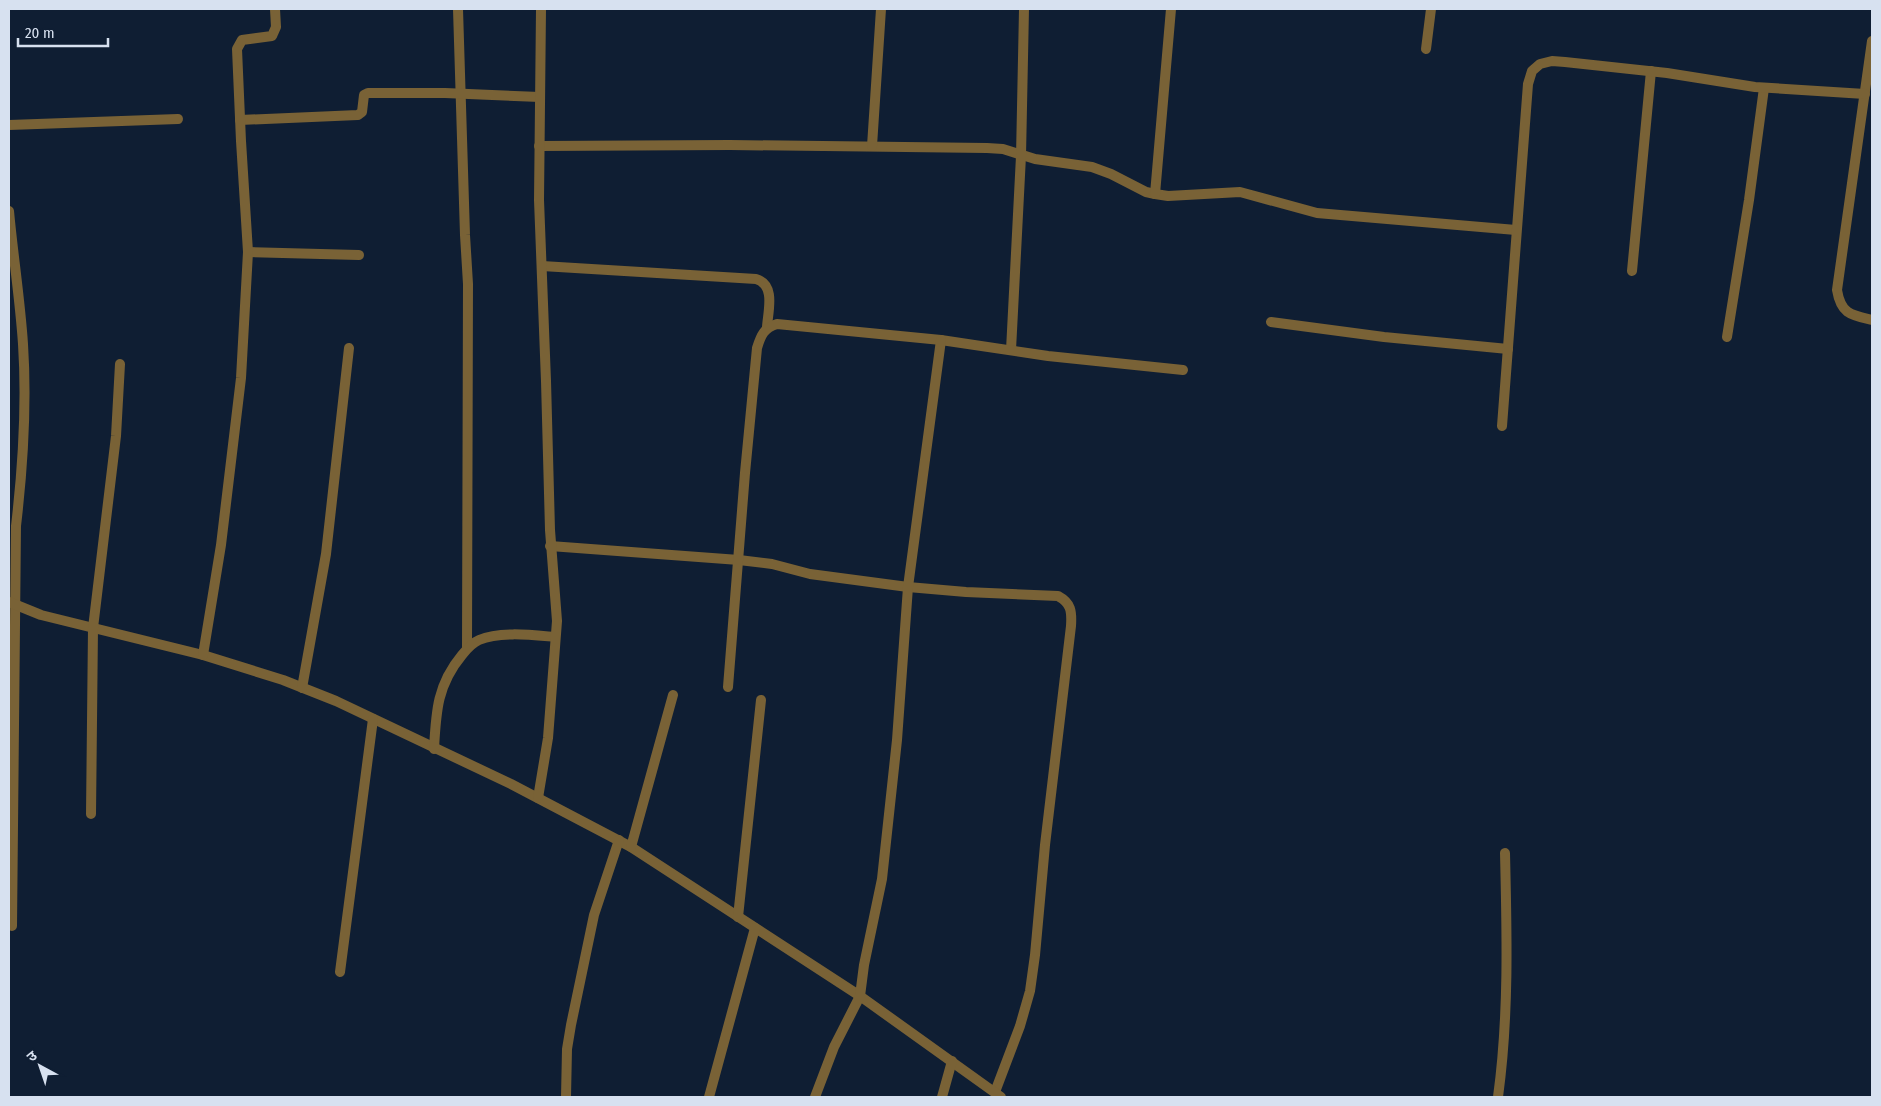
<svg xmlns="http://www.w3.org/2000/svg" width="1881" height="1106" viewBox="0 0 1881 1106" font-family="'Fira Sans Condensed','Noto Sans Devanagari',sans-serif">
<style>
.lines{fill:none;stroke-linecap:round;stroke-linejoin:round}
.minor{stroke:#796236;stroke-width:10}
</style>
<rect width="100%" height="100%" fill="#0f1e33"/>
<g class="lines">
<g class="minor">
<polyline points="458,9 465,235 468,284 467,648"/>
<path d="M1872 41 1837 290C1841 314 1851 315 1872 320"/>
<polyline points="1426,49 1431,9"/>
<polyline points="240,120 358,115 362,112 364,95 368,93 445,93 540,97"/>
<polyline points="9,125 178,119"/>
<polyline points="539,146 730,145 987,148 1003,149 1035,159 1092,167 1111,174 1146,192 1155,194 1168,196 1240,192 1317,213 1516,230"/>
<polyline points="872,146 881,9"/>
<polyline points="1155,194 1171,9"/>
<path d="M9 211C13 255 20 299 23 344 27 405 23 466 16 526L12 926"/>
<polyline points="248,252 359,255"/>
<path d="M542 266 756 279C776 285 768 311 767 327"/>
<polyline points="1632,271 1651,71"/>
<polyline points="1271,322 1384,337 1508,349"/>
<polyline points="1727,337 1749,200 1764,88"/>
<polyline points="1011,350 1021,156 1024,9"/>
<polyline points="1502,426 1528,84 1532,71 1540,64 1552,61 1565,62 1667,73 1755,87 1865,94"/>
<path d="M550 546 739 560 772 564 810 574 908 587 966 592 1058 596C1071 603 1072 611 1071 626L1045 845 1035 955 1030 991 1020 1026 995 1092"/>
<polyline points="9,602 41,615 203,655 283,680 336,701 511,784 631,847 860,996 1001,1097"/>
<polyline points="203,655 221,545 241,378 248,252 241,141 237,49 242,40 272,36 276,27 275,9"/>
<path d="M728 687 745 473 757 348C761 335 764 328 777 324L941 340 1048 356 1183 370"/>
<polyline points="302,688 326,554 349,348"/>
<path d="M434 749C436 712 437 685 462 655 466 650 472 643 479 640 501 631 532 635 555 637"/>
<polyline points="538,798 548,738 557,621 550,530 546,381 539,200 541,9"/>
<polyline points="91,814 93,628 116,436 120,364"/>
<polyline points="631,847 673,695"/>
<polyline points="738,917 761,700"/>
<polyline points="340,972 373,719"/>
<polyline points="566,1097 567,1049 571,1025 594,915 619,840"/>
<polyline points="709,1097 755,928"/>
<polyline points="815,1097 834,1047 860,996 864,965 882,879 897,740 908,587 941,340"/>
<polyline points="942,1097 952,1061"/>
<path d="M1498 1097C1509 1016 1507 935 1505 853"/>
</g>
</g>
<rect width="1881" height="1106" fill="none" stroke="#d7e1f0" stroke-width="20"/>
<g transform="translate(40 1066) rotate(320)" stroke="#0f1e33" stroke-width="4" paint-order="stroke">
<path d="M0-4L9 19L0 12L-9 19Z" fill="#d7e1f0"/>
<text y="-8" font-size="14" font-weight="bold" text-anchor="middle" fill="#d7e1f0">उ</text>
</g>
<path d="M18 38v8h90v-8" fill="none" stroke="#d7e1f0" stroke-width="2.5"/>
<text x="25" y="38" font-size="15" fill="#d7e1f0" stroke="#0f1e33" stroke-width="4" paint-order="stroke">20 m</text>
</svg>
